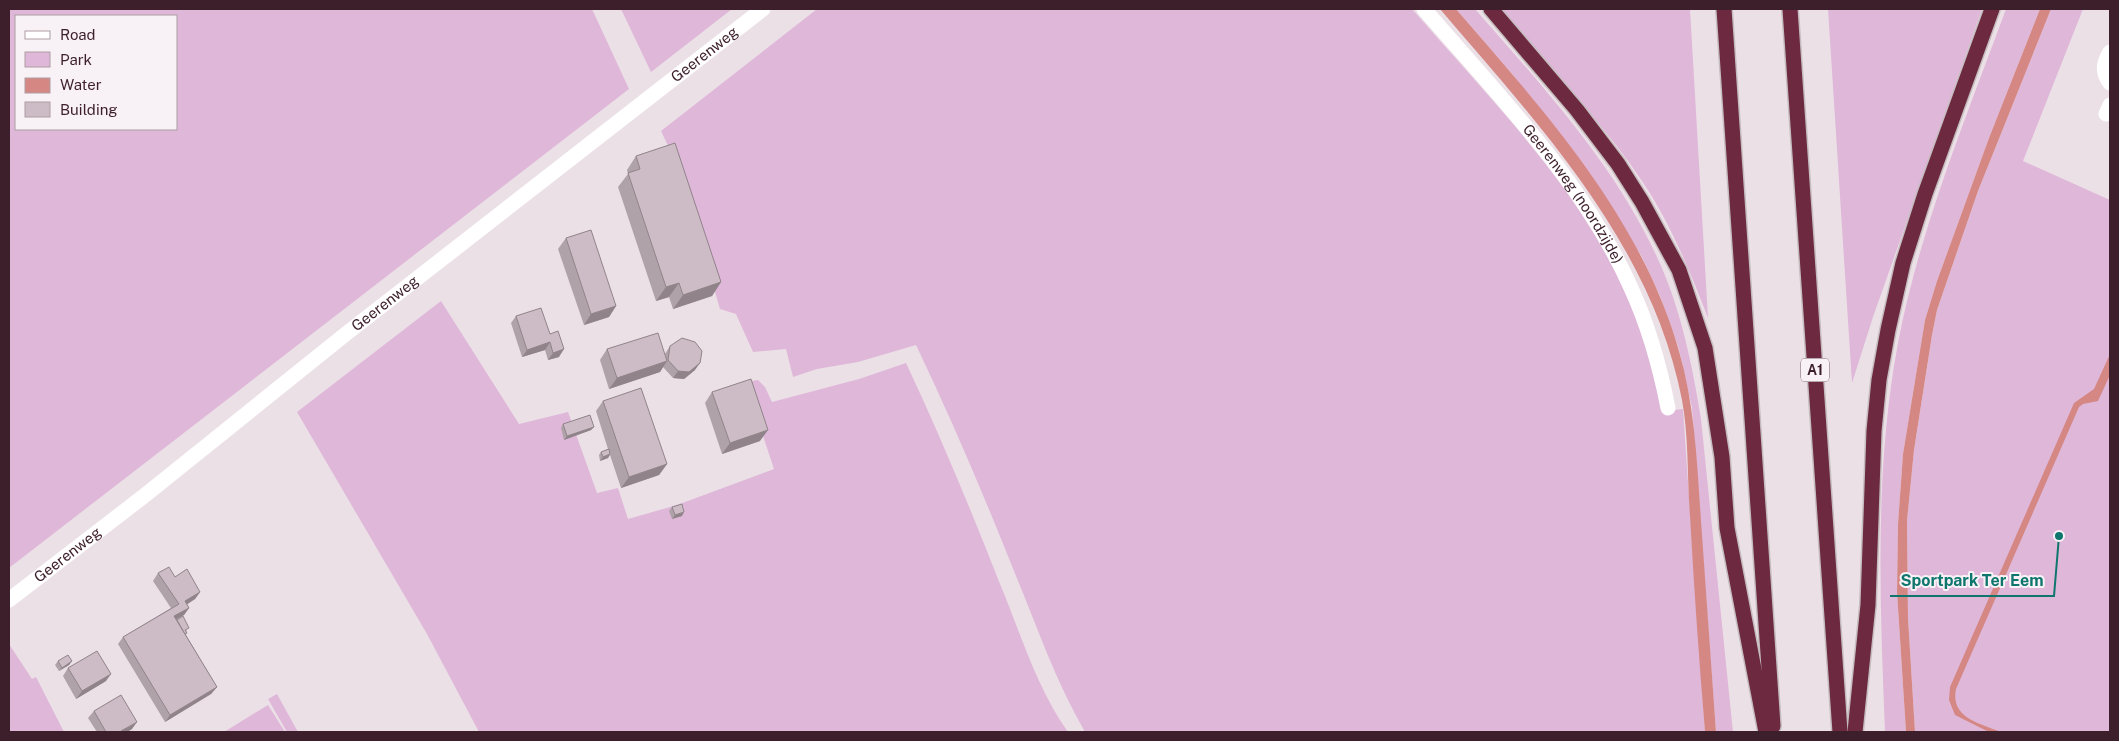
<svg xmlns="http://www.w3.org/2000/svg" width="2119" height="741" viewBox="0 0 2119 741" font-family="'Public Sans',sans-serif">
<style>
.green{fill:#dfb7d9;fill-rule:evenodd}
.water{fill:#d58784}
.lines{fill:none;stroke-linecap:round;stroke-linejoin:round}
.highway-casing{stroke:#c5bcbf;stroke-width:18}
.minor{stroke:#fff;stroke-width:15}
.highway{stroke:#6c293f;stroke-width:15}
.wall{fill:#b0a2a9}
.shaded-wall{fill:#90848a}
.building{fill:#cdbcc5;stroke:#90848a}
.labels{text-anchor:middle;stroke-width:4;stroke-linejoin:round;paint-order:stroke}
.shield{fill:#f8f1f5;stroke:#755e68;stroke-width:1}
.shield-label{font-size:14px;font-weight:bold;fill:#3d1f2b}
.street-label{font-size:15px;fill:#3d1f2b;stroke:#f8f1f5}
.leader{fill:none;stroke:#0f766e;stroke-width:2}
.callout-dot{fill:#0f766e;stroke:#f8f1f5;stroke-width:2}
.callout-label{font-size:16px;text-anchor:middle;font-weight:bold;fill:#0f766e;stroke:#f8f1f5;stroke-width:4;stroke-linejoin:round;paint-order:stroke}
</style>
<rect width="100%" height="100%" fill="#ece0e7"/>
<g class="green">
<path d="M9 9H592L629 89 9 568ZM16 16H176V129H16Z"/>
<polygon points="621,9 732,9 651,72"/>
<path d="M817 9H1412C1492 101 1583 192 1633 305 1647 337 1655 377 1665 411L1683 409 1705 732H1085C1056 682 1038 629 1016 576 985 498 952 420 916 345L858 362 817 369 793 377 786 349 753 352 736 314 720 309 680 171 661 131Z"/>
<path d="M1456 9H1475C1550 95 1633 184 1672 294 1686 335 1694 376 1701 419L1733 732H1716L1692 408 1679 349 1660 296 1641 255 1513 75Z"/>
<path d="M1501 9H1690L1708 318C1690 271 1671 225 1644 184 1602 121 1548 67 1501 9Z"/>
<polygon points="1828,9 1982,9 1873,317 1852,383"/>
<path d="M2006 9H2040L1989 138 1937 281 1925 320 1903 454 1898 524 1897 592 1906 732H1885C1880 603 1874 471 1898 343 1920 228 1966 118 2006 9Z"/>
<polygon points="2051,9 2083,9 2023,161 2110,200 2110,732 1915,732 1908,618 1907,521 1914,450 1932,335 1937,310 1978,191"/>
<path d="M441 301 519 424 568 412 597 493 618 488 628 519 677 505 774 469 745 382 758 380 765 387 772 402 859 379 906 363C940 435 971 510 1000 584 1021 634 1036 687 1068 732H479L427 634 297 412Z"/>
<polygon points="9,644 32,679 36,677 64,732 9,732"/>
<polygon points="277,694 298,732 287,732 268,699"/>
<polygon points="268,705 285,732 224,732"/>
</g>
<g class="water">
<path d="M1440 9H1456C1545 112 1641 217 1679 351 1695 406 1697 463 1701 521 1706 591 1711 662 1716 732H1705C1699 660 1694 588 1690 516 1687 478 1689 438 1682 400 1652 244 1539 125 1440 9Z"/>
<polygon points="2040,9 2051,9 1978,191 1937,310 1932,335 1914,450 1907,521 1908,618 1915,732 1906,732 1897,592 1898,524 1903,454 1925,320 1937,281 1989,138"/>
<path d="M2110 354V375L2098 401 2083 404 2079 407 1956 689C1950 718 1980 723 2001 732H1989L1955 715 1949 700 1950 687 2074 403 2094 389Z"/>
</g>
<g class="lines">
<g class="highway-casing">
<g id="highway">
<polyline points="1491,9 1577,110 1618,164 1642,202 1679,270 1705,348 1722,457 1727,528 1766,732"/>
<polyline points="1724,9 1773,726"/>
<polyline points="1790,9 1840,732"/>
<polyline points="1855,732 1868,605 1874,431 1879,380 1888,330 1903,263 1925,194 1992,9"/>
</g>
</g>
<g class="minor">
<path id="s1" d="M1424 9C1499 96 1584 182 1631 288 1649 327 1660 367 1668 408"/>
<path d="M2110 52C2103 63 2102 73 2110 83"/>
<polyline points="2106,114 2110,105"/>
<path id="s2" d="M9 600 144 496 347 333 763 9"/>
</g>
<use href="#highway" class="highway"/>
</g>
<g class="wall">
<polygon points="636,156 721,282 712,296 673,309 669,297 656,301 618,187 628,174 627,170"/>
<polygon points="566,238 616,306 609,317 584,325 558,249"/>
<polygon points="516,316 550,334 559,357 548,360 545,350 522,357 511,323"/>
<polygon points="670,346 695,370 684,379 673,378 663,367 660,372 609,389 600,360 607,349 665,354"/>
<polygon points="712,392 760,441 722,454 705,403"/>
<polygon points="603,401 667,464 659,475 621,488 610,455 608,458 600,461 599,455 601,452 608,449 596,411"/>
<polygon points="563,424 594,427 591,430 564,440 561,428"/>
<polygon points="672,507 682,516 672,519 669,511"/>
<polygon points="158,573 175,577 200,592 195,599 187,604 189,608 184,615 176,619 187,631 186,632 186,635 217,687 211,694 165,722 118,644 123,637 171,608 153,581"/>
<polygon points="58,661 72,661 69,665 59,671 55,665"/>
<polygon points="68,668 106,681 76,699 63,676"/>
<polygon points="94,711 132,729 127,732 97,732 88,718"/>
</g>
<g class="shaded-wall">
<polygon points="721,282 712,296 673,309 683,295"/>
<polygon points="679,283 669,297 656,301 666,287"/>
<polygon points="616,306 609,317 584,325 591,314"/>
<polygon points="550,342 545,350 522,357 527,350"/>
<polygon points="564,349 559,357 548,360 553,353"/>
<polygon points="667,361 660,372 609,389 617,378"/>
<polygon points="700,363 695,370 684,379 673,378 678,371"/>
<polygon points="594,427 591,430 564,440 567,436"/>
<polygon points="768,430 760,441 722,454 730,443"/>
<polygon points="610,454 608,458 600,461 603,457"/>
<polygon points="667,464 659,475 621,488 629,477"/>
<polygon points="684,512 682,516 672,519 675,515"/>
<polygon points="200,592 195,599 180,609 185,601"/>
<polygon points="189,608 184,615 169,624 174,616"/>
<polygon points="72,661 69,665 59,671 62,668"/>
<polygon points="111,674 106,681 76,699 82,691"/>
<polygon points="217,687 211,694 165,722 170,715"/>
<polygon points="137,722 132,729 127,732 120,732"/>
</g>
<g class="building">
<polygon points="675,143 721,282 683,295 679,283 666,287 628,173 640,169 636,156"/>
<polygon points="591,230 616,306 591,314 566,238"/>
<polygon points="541,308 550,334 558,331 564,349 553,353 550,342 527,350 516,316"/>
<polygon points="658,333 667,361 617,378 607,349"/>
<polygon points="682,338 695,342 702,351 700,363 689,372 678,371 668,360 670,346"/>
<polygon points="751,379 768,430 730,443 712,392"/>
<polygon points="641,388 667,464 629,477 603,401"/>
<polygon points="590,415 594,427 567,436 563,424"/>
<polygon points="609,449 610,454 603,457 601,452"/>
<polygon points="682,504 684,512 675,515 672,507"/>
<polygon points="169,567 175,577 187,569 200,592 185,601 189,608 174,616 217,687 170,715 123,637 179,604 158,573"/>
<polygon points="183,616 189,628 185,630 187,633 185,634 177,620"/>
<polygon points="97,651 111,674 82,691 68,668"/>
<polygon points="68,655 72,661 62,668 58,661"/>
<polygon points="121,695 137,722 121,731 122,732 106,732 94,711"/>
</g>
<g class="labels">
<rect class="shield" x="1801" y="358.5" width="28" height="23" rx="4"/>
<g class="shield-label">
<text x="1815" y="375">A1</text>
</g>
<g class="street-label">
<text dy="5" stroke="none"><textPath href="#s2" startOffset="884">Geerenweg</textPath></text>
<text dy="5" stroke="none"><textPath href="#s1" startOffset="238">Geerenweg (noordzijde)</textPath></text>
<text dy="5" stroke="none"><textPath href="#s2" startOffset="479">Geerenweg</textPath></text>
<text dy="5" stroke="none"><textPath href="#s2" startOffset="74">Geerenweg</textPath></text>
</g>
</g>
<path class="leader" d="M2059 536L2054 596H1890"/>
<circle class="callout-dot" cx="2059" cy="536" r="5"/>
<g class="callout-label">
<text x="1972" y="586">Sportpark Ter Eem</text>
</g>
<rect width="2119" height="741" fill="none" stroke="#3d1f2b" stroke-width="20"/>
<rect x="15" y="15" width="162" height="115" fill="#f8f1f5" stroke="#ad9da4"/>
<rect x="25" y="31" width="25" height="8" fill="#ffffff" stroke="#ad9da4"/>
<text x="60" y="40" font-size="15" fill="#3d1f2b">Road</text>
<rect x="25" y="52" width="25" height="15" fill="#dfb7d9" stroke="#ad9da4"/>
<text x="60" y="65" font-size="15" fill="#3d1f2b">Park</text>
<rect x="25" y="78" width="25" height="15" fill="#d58784" stroke="#ad9da4"/>
<text x="60" y="90" font-size="15" fill="#3d1f2b">Water</text>
<rect x="25" y="102" width="25" height="15" fill="#cdbcc5" stroke="#ad9da4"/>
<text x="60" y="115" font-size="15" fill="#3d1f2b">Building</text>
</svg>
